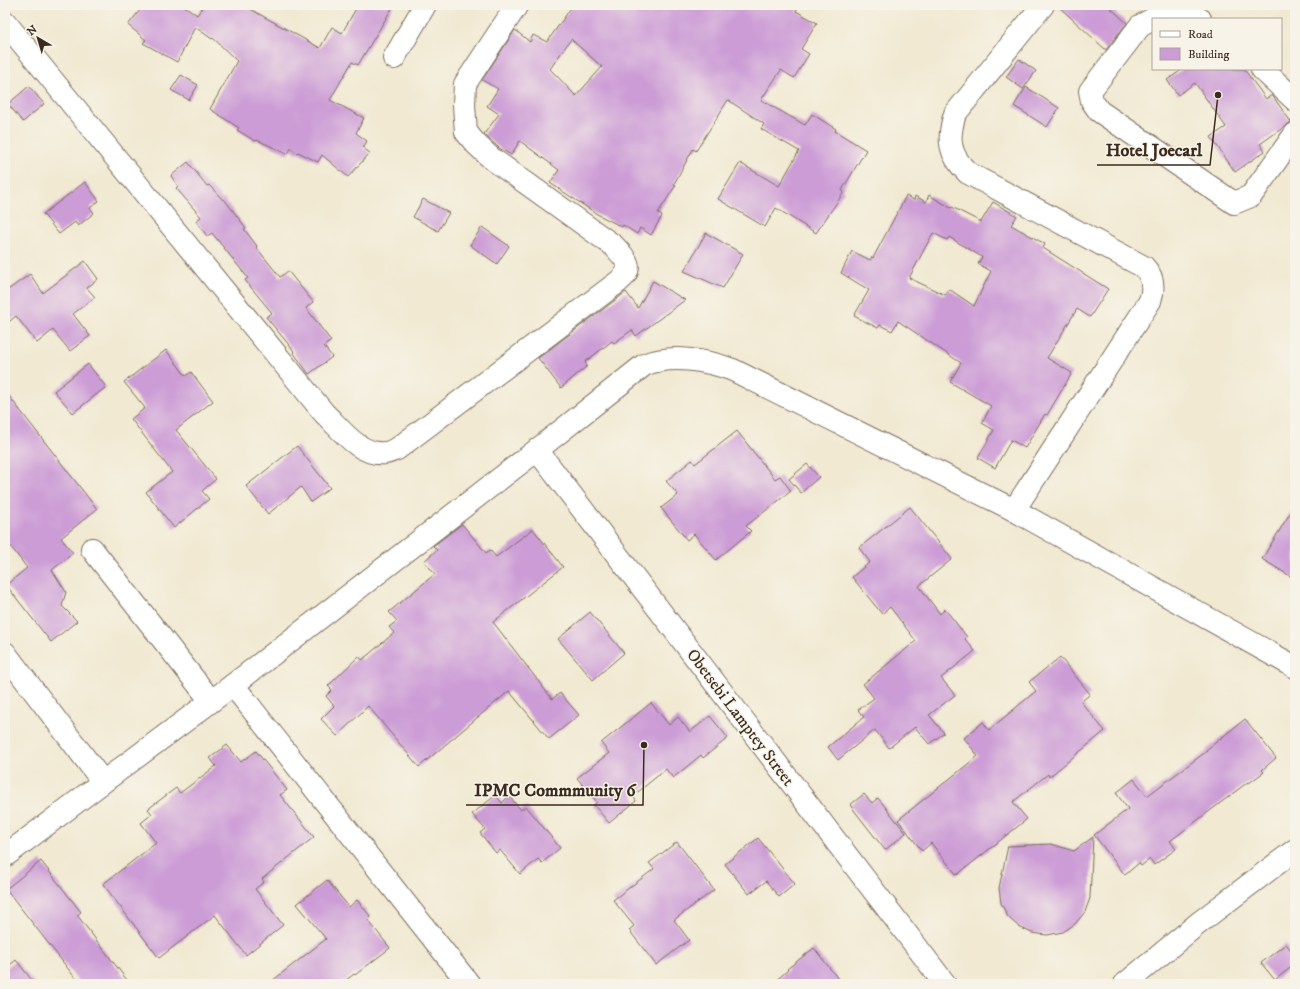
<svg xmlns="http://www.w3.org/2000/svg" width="1300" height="989" viewBox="0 0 1300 989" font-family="'IM FELL DW Pica',serif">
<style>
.building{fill:#cc9cd6;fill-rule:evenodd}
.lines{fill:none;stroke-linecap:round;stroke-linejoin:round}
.minor-casing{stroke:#7b6d5d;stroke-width:24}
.minor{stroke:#fff;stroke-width:22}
.labels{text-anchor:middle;stroke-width:3;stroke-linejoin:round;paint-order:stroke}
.street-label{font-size:17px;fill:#3b2a1e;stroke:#f7f3e8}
.leader{fill:none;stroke:#3b2a1e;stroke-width:1.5}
.callout-dot{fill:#3b2a1e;stroke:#f7f3e8;stroke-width:1.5}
.callout-label{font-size:18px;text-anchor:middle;font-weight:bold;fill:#3b2a1e;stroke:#f7f3e8;stroke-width:3;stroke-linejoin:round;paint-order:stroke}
</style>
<rect width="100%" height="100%" fill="#f7f3e8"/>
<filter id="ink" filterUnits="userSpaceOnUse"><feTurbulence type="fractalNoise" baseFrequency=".025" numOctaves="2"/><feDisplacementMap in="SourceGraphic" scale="8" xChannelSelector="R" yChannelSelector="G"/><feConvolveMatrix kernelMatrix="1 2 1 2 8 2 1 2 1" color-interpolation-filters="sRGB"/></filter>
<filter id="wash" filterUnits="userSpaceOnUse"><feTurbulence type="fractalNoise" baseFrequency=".012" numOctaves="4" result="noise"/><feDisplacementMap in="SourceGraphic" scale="16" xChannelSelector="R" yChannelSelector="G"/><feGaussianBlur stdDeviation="0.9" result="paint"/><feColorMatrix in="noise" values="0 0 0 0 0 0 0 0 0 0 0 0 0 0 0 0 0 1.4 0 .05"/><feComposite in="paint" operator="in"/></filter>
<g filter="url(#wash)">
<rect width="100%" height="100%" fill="#f1e9d2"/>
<g id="blocks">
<g class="building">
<polygon points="144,5 183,5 197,15 204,5 243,5 320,48 332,27 342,33 358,5 394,5 358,65 352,62 330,100 364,118 356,133 367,141 363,148 370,153 348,177 322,155 318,162 298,152 297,153 291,148 288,154 257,140 255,141 237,130 239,128 210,109 237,61 213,38 212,39 195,27 177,62 143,43 146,40 128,25"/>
<path d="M573 5H799L796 11 817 23 801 49 809 54 794 78 781 70 761 100 805 125 812 114 836 129 835 131 866 150 842 190 844 192 816 233 776 208 765 227 718 199 740 163 779 186 799 151 761 129 764 124 728 100 696 151 693 149 674 184 676 185 658 213 662 216 651 235 640 228 637 234 623 225 622 227 597 214 550 183 559 170 520 141 511 155 499 148 485 135 484 134 499 114 487 106 498 89 482 80 515 30 530 42 533 35 547 42ZM571 39 602 67 576 96 550 69Z"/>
<polygon points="1057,5 1107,5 1127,23 1106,50"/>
<polygon points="1019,59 1036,71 1023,89 1006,77"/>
<polygon points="1183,69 1244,69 1266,99 1272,95 1291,122 1260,144 1265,151 1235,172 1211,137 1226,127 1195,83 1178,95 1167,80"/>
<polygon points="181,75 198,85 189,100 171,90"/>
<polygon points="29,86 44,104 23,122 8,104"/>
<polygon points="1026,87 1059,108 1047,127 1014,106"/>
<polygon points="188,162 207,186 209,185 223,200 224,199 246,228 244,229 257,246 256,247 280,277 288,271 313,302 306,308 331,341 324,346 332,357 309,374 293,352 294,351 266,317 272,313 245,280 248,278 212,233 207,236 196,221 201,217 176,188 178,186 171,176"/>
<polygon points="85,182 99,201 90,208 94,213 78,226 75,222 59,234 43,214"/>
<path d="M929 195 951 208 952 207 981 222 993 202 1017 216 1011 225 1045 244 1043 248 1108 289 1090 317 1077 309 1047 358 1072 373 1047 415 1045 414 1025 448 1011 440 995 468 978 458 994 430 982 423 991 406 950 382 961 363 898 321 892 331 880 325 878 328 854 316 869 290 841 273 852 251 870 260 872 257 873 258 906 196 914 200 915 196 926 202ZM933 233 947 240 949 237 982 257 978 264 991 271 974 306 949 289 945 295 909 278Z"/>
<polygon points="423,199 449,213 438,231 413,217"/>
<polygon points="482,227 509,246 497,264 470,245"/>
<polygon points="706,233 743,254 723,288 684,271"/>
<polygon points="85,261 98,279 87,288 95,297 73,314 90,336 70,351 53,330 37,343 16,316 5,325 5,292 30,274 43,293"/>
<polygon points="653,281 685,300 636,336 632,330 614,343 612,341 585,362 587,366 561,388 538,358 626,292 638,308"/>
<polygon points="166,350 186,376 191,372 213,401 176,430 216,479 202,491 209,499 174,528 146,492 172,472 131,419 145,408 124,382"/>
<polygon points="88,364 106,387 73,413 54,391"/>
<polygon points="5,391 97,509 61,538 73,553 52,570 66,592 62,606 77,621 51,642 6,585 27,568 5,539"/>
<polygon points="737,431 775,479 780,476 791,491 746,526 751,531 716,560 694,534 687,540 661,508 678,495 666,481 692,460 695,464"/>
<polygon points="297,446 330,488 311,502 301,487 268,514 246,486"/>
<polygon points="807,464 819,477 801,493 789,479"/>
<polygon points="1295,505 1295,579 1262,559"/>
<polygon points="910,507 952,559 919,586 940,614 945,609 967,637 965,639 975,651 941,678 955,695 929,715 944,733 929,744 915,727 889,748 875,730 838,760 828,747 864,717 858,710 874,698 863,684 916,641 890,607 882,614 852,577 870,562 859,548"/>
<polygon points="462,524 486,553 490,550 496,557 533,529 563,567 493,622 552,699 560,693 579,715 549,739 509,691 419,767 368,706 337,736 321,719 334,706 326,696 332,690 328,686 359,656 362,660 394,633 389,627 397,621 389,612 435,574 424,561 437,550 433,546"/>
<polygon points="590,612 624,653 593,680 558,639"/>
<polygon points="1060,657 1090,694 1081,702 1105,731 1049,777 1048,774 1013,802 1027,819 957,875 931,843 922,851 898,820 978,756 964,738 983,722 989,730 1036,691 1029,682"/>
<polygon points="651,703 669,725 678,717 690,732 710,716 728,738 703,758 701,755 673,778 666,769 633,796 636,801 609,823 594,805 597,802 577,778 609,753 601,743"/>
<polygon points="1245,719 1276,758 1262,770 1264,772 1249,783 1248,782 1170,841 1176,849 1154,865 1150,859 1141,866 1139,863 1125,875 1094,835 1128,809 1116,793 1134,779 1147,796 1207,751 1206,750"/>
<polygon points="227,745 241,762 256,751 287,790 280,795 314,837 262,879 264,882 255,889 283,925 246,955 215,915 159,958 103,884 156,843 141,823 152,814 148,809 176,788 180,793 216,766 210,758"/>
<polygon points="864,794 872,803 878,798 906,833 885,850 850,805"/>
<polygon points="496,795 502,803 509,796 521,810 526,806 560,848 542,863 538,859 520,874 500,850 496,853 480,833 485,829 472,814"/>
<polygon points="1093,837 1090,898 1085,912 1075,924 1063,932 1047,935 1032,933 1019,927 1008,917 1001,903 999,888 1008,846 1051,844 1074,851"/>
<polygon points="758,838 795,884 779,897 766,881 749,894 725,864"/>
<polygon points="677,842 714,890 674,920 689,940 656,965 629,930 634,926 613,900 654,869 649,863"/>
<polygon points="41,861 81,912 77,915 130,984 80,984 6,889"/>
<polygon points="327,880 349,907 357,900 371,917 368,920 390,948 355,975 354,974 341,984 268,984 326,939 297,904"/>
<polygon points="1286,944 1295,955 1295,964 1275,980 1261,963"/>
<polygon points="814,948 842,984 772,984 788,970 787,969"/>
<polygon points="16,960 35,984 5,984 5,969"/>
</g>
</g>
</g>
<g filter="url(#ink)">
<use href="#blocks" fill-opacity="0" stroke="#7b6d5d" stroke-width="1"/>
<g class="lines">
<g class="minor-casing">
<g id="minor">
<polyline points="1153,19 1140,26 1090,91 1092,101 1099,111 1234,203 1251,196 1295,134"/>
<polyline points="1154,19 1159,16 1186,14 1200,19"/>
<path d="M5 22 324 413C340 428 359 456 385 453 389 453 393 450 397 449L618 282C636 268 626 259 614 246L491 158 476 144 466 132 464 105 465 84 517 5"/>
<polyline points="394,58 425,5"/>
<polyline points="1262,69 1295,100"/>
<polyline points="537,450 945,984"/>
<path d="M1014 510 1150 301C1154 289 1154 277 1144 267L968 173C949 155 947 139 955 114L1043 5"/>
<polyline points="92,549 211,701"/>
<polyline points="5,653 103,782"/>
<polyline points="5,856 103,782 233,685"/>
<path d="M469 984 233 685 537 450 644 365C671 354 706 360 733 370L1014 510 1295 667"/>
<polyline points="1125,984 1200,922 1295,850"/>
</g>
</g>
<use href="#minor" class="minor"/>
</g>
</g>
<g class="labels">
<g class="street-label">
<text transform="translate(741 717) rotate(53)" y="6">Obetsebi Lamptey Street</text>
</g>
</g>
<path class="leader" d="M1218 95L1210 165H1097M644 745L643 805H466"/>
<g class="callout-dot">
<circle cx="1218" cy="95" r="4"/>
<circle cx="644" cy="745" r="4"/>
</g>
<g class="callout-label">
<text x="1154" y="156">Hotel Joecarl</text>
<text x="555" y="796">IPMC Commmunity 6</text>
</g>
<rect width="1300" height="989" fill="none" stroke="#f7f3e8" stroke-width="20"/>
<rect x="1152" y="18" width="130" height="52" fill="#f7f3e8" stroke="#aca397"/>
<rect x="1160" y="31" width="20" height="6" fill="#ffffff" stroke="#aca397"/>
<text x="1188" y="38" font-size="12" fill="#3b2a1e">Road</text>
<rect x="1160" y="48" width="20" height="12" fill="#cc9cd6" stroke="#aca397"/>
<text x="1188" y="58" font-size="12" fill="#3b2a1e">Building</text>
<g transform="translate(38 38) rotate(322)" stroke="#f7f3e8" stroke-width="3" paint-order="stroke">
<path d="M0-3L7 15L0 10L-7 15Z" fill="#3b2a1e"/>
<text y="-6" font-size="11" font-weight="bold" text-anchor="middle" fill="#3b2a1e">N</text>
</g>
</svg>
